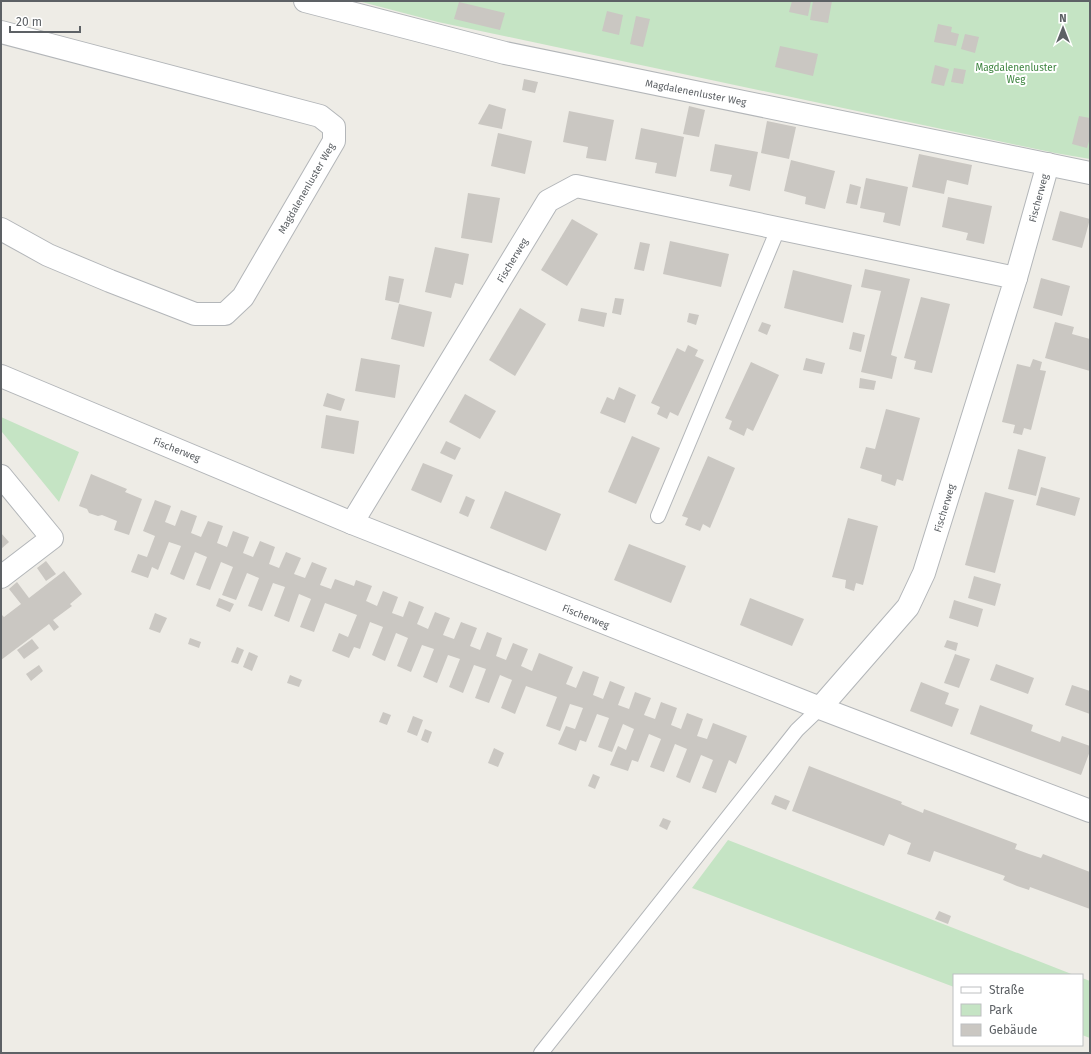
<svg xmlns="http://www.w3.org/2000/svg" width="1091" height="1054" viewBox="0 0 1091 1054" font-family="'Fira Sans',sans-serif">
<style>
.green{fill:#c5e4c4}
.building{fill:#cac7c2}
.lines{fill:none;stroke-linecap:round;stroke-linejoin:round}
.lane-casing{stroke:#b3b6b9;stroke-width:16}
.street-casing{stroke:#b3b6b9;stroke-width:24}
.lane{stroke:#fff;stroke-width:14}
.street{stroke:#fff;stroke-width:22}
.labels{text-anchor:middle;stroke-width:4;stroke-linejoin:round;paint-order:stroke}
.park-label{font-size:10px;fill:#3d843f;stroke:#fff}
.street-label{font-size:10px;fill:#5d6165;stroke:#fff}
</style>
<rect width="100%" height="100%" fill="#eeece6"/>
<g class="green">
<polygon points="358,1 1090,1 1090,159 1055,153 438,22"/>
<polygon points="1,417 79,452 59,502 2,432 1,433"/>
<polygon points="728,840 1074,975 954,975 954,987 692,888"/>
<polygon points="1082,978 1090,981 1090,1038 1082,1035"/>
</g>
<g class="building">
<polygon points="792,1 811,1 808,16 789,12"/>
<polygon points="813,1 832,1 828,23 810,20"/>
<polygon points="459,2 505,13 500,30 454,19"/>
<polygon points="607,11 623,15 619,35 602,31"/>
<polygon points="636,16 650,19 643,47 630,44"/>
<polygon points="938,24 952,27 951,32 959,34 956,46 934,42"/>
<polygon points="965,34 979,37 975,53 961,49"/>
<polygon points="780,46 818,54 813,76 775,67"/>
<polygon points="935,65 949,69 944,86 931,83"/>
<polygon points="954,68 966,70 963,84 951,82"/>
<polygon points="524,79 538,82 535,93 522,90"/>
<polygon points="489,104 506,109 502,129 478,124"/>
<polygon points="689,106 705,110 699,137 683,134"/>
<polygon points="569,111 614,120 606,161 586,158 588,147 563,142"/>
<polygon points="1079,116 1090,118 1090,138 1087,148 1072,144"/>
<polygon points="767,121 796,127 789,159 761,153"/>
<polygon points="641,128 684,137 676,177 655,173 657,163 635,159"/>
<polygon points="498,133 532,141 525,174 491,166"/>
<polygon points="715,144 758,152 750,191 729,186 732,175 710,171"/>
<polygon points="919,154 972,165 968,185 947,180 944,194 912,187"/>
<polygon points="791,160 835,171 825,209 805,204 806,197 784,191"/>
<polygon points="866,178 908,187 900,226 883,222 885,213 860,208"/>
<polygon points="850,184 861,187 857,205 846,203"/>
<polygon points="468,193 500,198 492,243 461,238"/>
<polygon points="948,197 992,206 984,244 966,240 968,233 942,227"/>
<polygon points="1060,211 1090,219 1082,248 1052,240"/>
<polygon points="572,219 598,234 567,286 541,270"/>
<polygon points="670,241 729,254 721,287 663,274"/>
<polygon points="640,242 650,244 644,271 634,269"/>
<polygon points="435,247 469,254 463,285 455,283 451,298 425,292"/>
<polygon points="865,269 910,279 891,355 897,357 892,379 861,372 881,291 861,287"/>
<polygon points="793,270 852,285 843,323 784,308"/>
<polygon points="389,276 404,279 399,303 385,300"/>
<polygon points="1041,278 1070,286 1062,316 1033,308"/>
<polygon points="921,297 950,304 932,373 914,369 916,361 904,358"/>
<polygon points="615,298 624,299 621,315 612,313"/>
<polygon points="399,304 432,312 424,347 391,339"/>
<polygon points="520,308 546,324 515,376 489,360"/>
<polygon points="581,308 607,313 604,327 578,321"/>
<polygon points="689,313 699,315 696,325 687,322"/>
<polygon points="762,322 771,325 767,335 758,331"/>
<polygon points="1055,322 1074,327 1072,334 1090,339 1090,371 1045,358"/>
<polygon points="853,332 865,335 861,352 849,349"/>
<polygon points="688,345 698,350 695,356 704,360 678,416 670,412 667,419 657,414 660,407 651,403 677,348 685,352"/>
<polygon points="361,358 400,365 395,398 355,391"/>
<polygon points="806,358 825,363 822,374 803,370"/>
<polygon points="1033,359 1042,362 1040,370 1046,371 1031,430 1024,428 1022,435 1013,433 1015,425 1002,422 1017,364 1030,367"/>
<polygon points="751,362 779,375 753,431 747,428 744,436 729,429 732,421 725,418"/>
<polygon points="860,378 876,381 874,390 859,388"/>
<polygon points="619,387 636,395 625,423 600,413 607,397 614,400"/>
<polygon points="327,393 345,399 341,411 323,406"/>
<polygon points="465,394 496,411 480,439 449,422"/>
<polygon points="886,409 920,418 903,481 897,479 895,486 881,481 882,475 860,468 866,447 875,449"/>
<polygon points="326,415 359,421 354,454 321,448"/>
<polygon points="632,436 660,448 636,504 608,492"/>
<polygon points="446,441 461,448 455,460 440,453"/>
<polygon points="1018,449 1046,457 1036,496 1008,489"/>
<polygon points="708,456 735,468 710,528 703,524 700,531 685,525 688,518 682,516"/>
<polygon points="423,463 453,475 441,503 411,490"/>
<polygon points="91,474 127,489 125,492 142,499 129,535 114,530 117,521 102,515 98,516 89,513 87,509 79,506"/>
<polygon points="1041,487 1080,498 1075,516 1036,505"/>
<polygon points="505,491 561,514 546,551 490,528"/>
<polygon points="985,492 1014,500 995,573 965,565"/>
<polygon points="466,496 475,500 468,517 459,513"/>
<polygon points="155,500 171,506 165,522 175,526 181,510 197,516 191,533 201,537 208,521 223,526 217,543 227,547 233,531 249,537 243,553 253,557 260,541 275,547 269,564 279,568 286,552 301,558 294,574 305,578 312,562 327,568 320,585 331,589 335,579 354,586 356,580 372,586 366,601 377,606 383,591 398,597 392,613 403,617 409,601 424,607 417,624 428,629 435,612 450,618 443,635 454,639 461,622 477,628 470,646 480,650 487,632 502,638 496,656 506,660 513,643 528,649 521,666 532,671 539,653 573,667 566,684 576,688 583,671 599,677 593,695 603,699 610,681 625,687 618,705 629,709 635,692 651,698 644,715 655,719 661,702 677,708 671,725 681,729 687,713 703,719 697,736 707,739 713,723 747,736 736,764 729,760 716,793 702,788 713,760 701,755 690,783 676,777 687,749 675,744 664,772 650,767 661,739 649,734 638,762 632,760 628,771 610,765 618,746 626,750 634,729 623,724 612,752 598,747 609,718 597,714 586,742 580,740 576,751 558,744 566,726 575,729 583,708 570,704 560,731 546,726 557,697 526,686 515,714 501,708 512,680 500,675 489,703 475,698 486,669 474,665 463,693 449,687 460,659 448,655 437,683 423,677 434,649 422,645 411,672 397,666 408,638 396,633 385,661 372,655 383,627 370,622 360,649 354,647 349,658 332,651 339,633 348,637 357,615 344,610 325,603 314,632 300,627 311,599 299,594 289,622 274,616 285,587 273,583 262,611 248,606 259,578 247,573 236,600 222,595 233,567 221,562 210,590 196,585 207,557 195,552 184,580 170,574 181,546 169,542 158,570 152,567 148,578 131,572 138,554 147,557 155,536 143,531"/>
<polygon points="848,518 878,526 863,585 856,583 854,591 845,588 846,580 832,577"/>
<polygon points="1,533 9,542 1,549"/>
<polygon points="629,544 686,566 671,603 614,580"/>
<polygon points="46,561 56,574 46,581 37,568"/>
<polygon points="64,571 82,594 70,604 72,606 53,620 59,627 54,631 49,624 1,660 1,614 4,617 21,604 9,589 17,582 29,598"/>
<polygon points="974,576 1001,584 995,606 968,598"/>
<polygon points="219,598 234,604 230,612 216,606"/>
<polygon points="750,598 804,619 792,646 740,625"/>
<polygon points="954,600 983,609 978,627 949,618"/>
<polygon points="155,613 167,618 160,633 149,629"/>
<polygon points="190,638 201,642 199,648 188,644"/>
<polygon points="32,639 39,648 24,659 17,650"/>
<polygon points="947,640 958,643 956,651 944,647"/>
<polygon points="237,647 244,650 238,664 231,662"/>
<polygon points="249,652 258,656 252,671 243,667"/>
<polygon points="955,654 970,659 959,688 944,683"/>
<polygon points="996,664 1034,678 1028,694 990,680"/>
<polygon points="39,665 43,671 31,681 26,674"/>
<polygon points="290,675 302,680 299,687 287,683"/>
<polygon points="921,682 949,693 945,704 959,709 952,727 910,711"/>
<polygon points="1072,685 1090,691 1090,714 1065,705"/>
<polygon points="980,705 1033,725 1031,731 1060,742 1062,736 1090,746 1090,751 1081,775 970,734"/>
<polygon points="383,712 391,715 387,725 379,722"/>
<polygon points="413,716 423,720 417,736 407,732"/>
<polygon points="425,729 432,732 428,743 421,740"/>
<polygon points="494,748 504,753 498,767 488,763"/>
<polygon points="809,766 902,802 901,804 923,813 924,809 1017,844 1015,849 1029,854 1041,858 1043,854 1090,872 1090,909 1030,887 1029,890 1017,886 1003,880 1005,876 934,851 930,862 907,854 911,843 889,834 884,846 792,811"/>
<polygon points="593,774 600,777 595,789 588,786"/>
<polygon points="775,795 790,801 786,810 771,804"/>
<polygon points="663,818 671,821 667,830 659,826"/>
<polygon points="939,911 951,916 948,924 935,919"/>
</g>
<g class="lines">
<g class="lane-casing">
<g id="lane">
<polyline points="658,516 778,229"/>
<polyline points="541,1053 797,730 820,708"/>
</g>
</g>
<g class="street-casing">
<g id="street">
<polyline points="305,1 505,53 1090,173"/>
<polyline points="1,32 320,116 334,127 334,141 243,297 225,314 195,314 110,281 48,255 1,229"/>
<polyline points="1016,278 1048,164"/>
<polyline points="1,376 352,523 820,708 1090,811"/>
<polyline points="1,476 52,538 1,577"/>
<polyline points="352,523 548,201 576,186 1016,278 924,573 908,607 820,708"/>
</g>
</g>
<use href="#lane" class="lane"/>
<use href="#street" class="street"/>
</g>
<g class="labels">
<g class="park-label">
<text x="1016" y="71">Magdalenenluster<tspan x="1016" dy="12">Weg</tspan></text>
</g>
<g class="street-label">
<text transform="translate(696 92) rotate(11)" y="4">Magdalenenluster Weg</text>
<text transform="translate(306 188) rotate(-60)" y="4">Magdalenenluster Weg</text>
<text transform="translate(1038 198) rotate(-75)" y="4">Fischerweg</text>
<text transform="translate(512 260) rotate(-59)" y="4">Fischerweg</text>
<text transform="translate(177 449) rotate(22)" y="4">Fischerweg</text>
<text transform="translate(944 508) rotate(-73)" y="4">Fischerweg</text>
<text transform="translate(586 616) rotate(22)" y="4">Fischerweg</text>
</g>
</g>
<rect width="1091" height="1054" fill="none" stroke="#5d6165" stroke-width="4"/>
<rect x="953" y="974" width="130" height="72" fill="#ffffff" stroke="#bec0c1"/>
<rect x="961" y="987" width="20" height="6" fill="#ffffff" stroke="#bec0c1"/>
<text x="989" y="994" font-size="12" fill="#5d6165">Straße</text>
<rect x="961" y="1004" width="20" height="12" fill="#c5e4c4" stroke="#bec0c1"/>
<text x="989" y="1014" font-size="12" fill="#5d6165">Park</text>
<rect x="961" y="1024" width="20" height="12" fill="#cac7c2" stroke="#bec0c1"/>
<text x="989" y="1034" font-size="12" fill="#5d6165">Gebäude</text>
<g transform="translate(1063 28)" stroke="#ffffff" stroke-width="3" paint-order="stroke">
<path d="M0-3L7 15L0 10L-7 15Z" fill="#5d6165"/>
<text y="-6" font-size="11" font-weight="bold" text-anchor="middle" fill="#5d6165">N</text>
</g>
<path d="M10 26v6h70v-6" fill="none" stroke="#5d6165" stroke-width="2"/>
<text x="16" y="26" font-size="12" fill="#5d6165" stroke="#ffffff" stroke-width="3" paint-order="stroke">20 m</text>
</svg>
